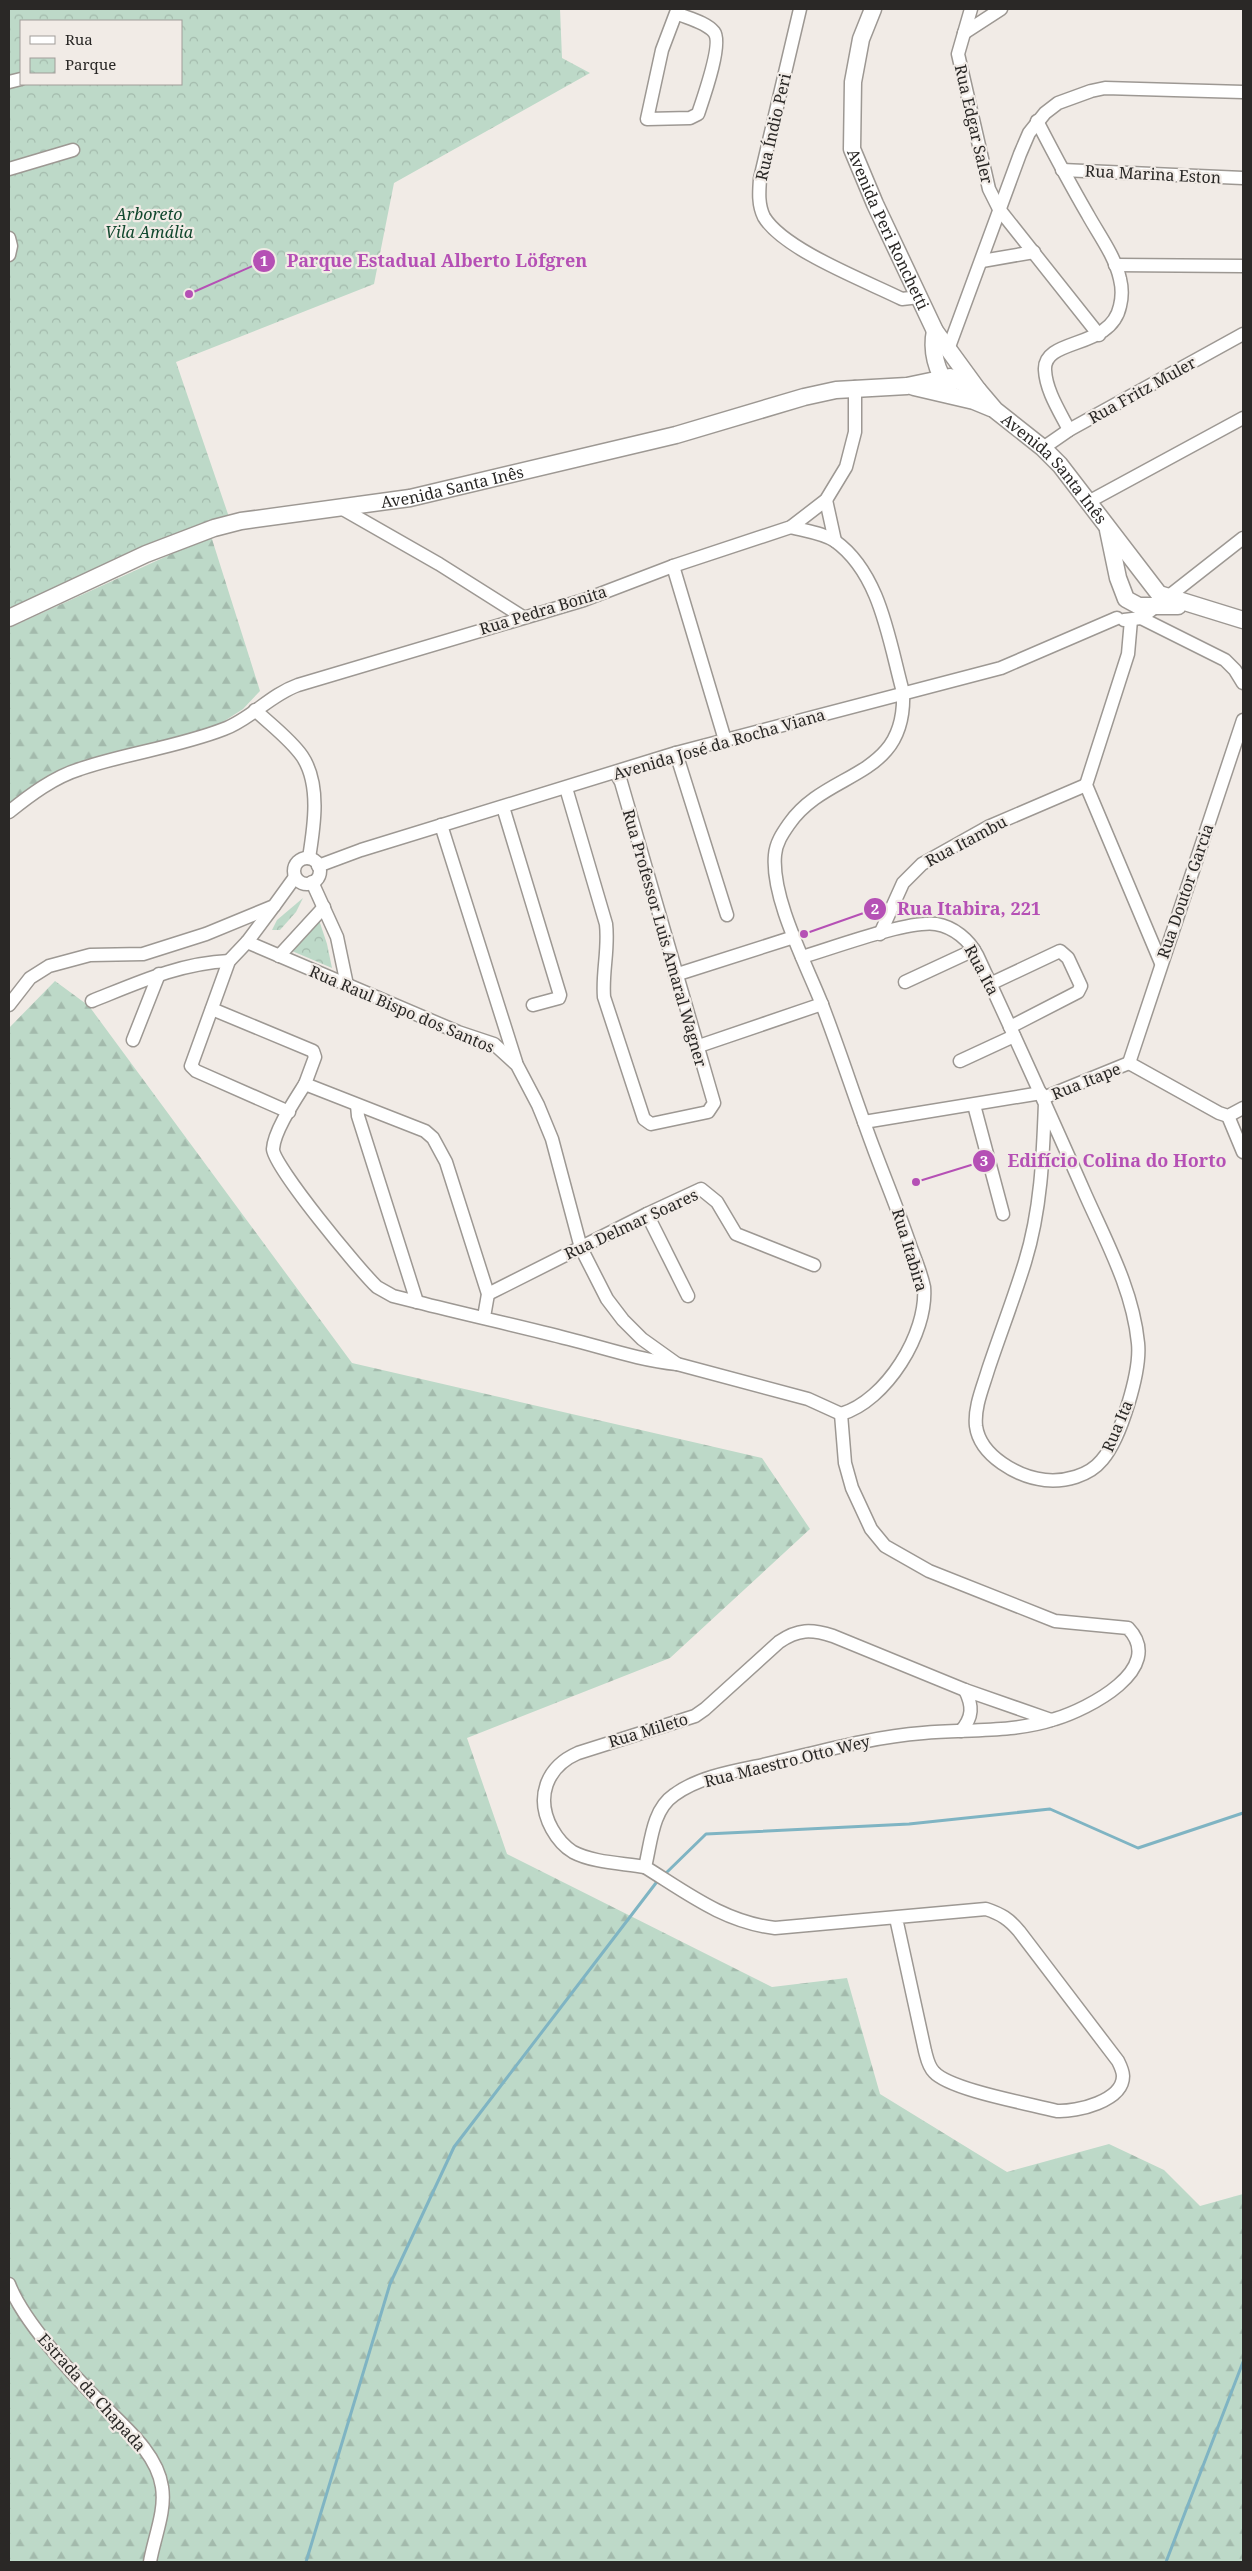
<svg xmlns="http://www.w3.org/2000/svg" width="1252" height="2571" viewBox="0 0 1252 2571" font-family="'Noto Serif',serif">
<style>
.forest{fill:url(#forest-firs)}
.park{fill:url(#park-crowns);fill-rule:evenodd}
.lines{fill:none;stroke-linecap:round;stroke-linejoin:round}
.stream{stroke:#7fb4c3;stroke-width:3}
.minor-casing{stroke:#9d9893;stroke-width:15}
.major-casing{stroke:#9d9893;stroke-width:19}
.minor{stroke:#fff;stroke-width:12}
.major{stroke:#fff;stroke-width:16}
.labels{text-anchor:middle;stroke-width:4.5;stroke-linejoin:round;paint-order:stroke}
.street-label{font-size:16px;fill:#2a2826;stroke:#f1ebe6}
.park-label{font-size:16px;font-style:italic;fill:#12482e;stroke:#f1ebe6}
.leader{fill:none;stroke:#b550b5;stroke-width:2}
.callout-dot{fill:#b550b5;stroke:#f1ebe6;stroke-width:2}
.mark-label{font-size:15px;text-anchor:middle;font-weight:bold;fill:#fff}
.callout-label{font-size:18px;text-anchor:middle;font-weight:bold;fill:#b550b5;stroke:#f1ebe6;stroke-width:4.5;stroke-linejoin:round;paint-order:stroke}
</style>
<defs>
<pattern id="forest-firs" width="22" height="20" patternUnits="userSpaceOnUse" patternTransform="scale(1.25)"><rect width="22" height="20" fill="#bdd9c8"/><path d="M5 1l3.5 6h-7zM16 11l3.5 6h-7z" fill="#a3baac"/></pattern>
<pattern id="park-crowns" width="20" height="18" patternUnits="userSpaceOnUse" patternTransform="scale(1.25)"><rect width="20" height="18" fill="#bdd9c8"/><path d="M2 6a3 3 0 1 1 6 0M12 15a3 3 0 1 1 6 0" fill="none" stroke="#a3baac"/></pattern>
</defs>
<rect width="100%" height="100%" fill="#f1ebe6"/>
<g class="forest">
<polygon points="211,536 260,691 243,709 215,727 89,763 9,810 9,628"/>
<polygon points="55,981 89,1006 352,1363 762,1458 810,1529 670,1658 467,1738 507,1854 772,1987 847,1978 880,2094 1007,2172 1109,2144 1164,2170 1200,2206 1243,2194 1243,2562 9,2562 9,1028"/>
</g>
<g class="park">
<path d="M9 9H560L562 58 590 73 394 183 374 284 176 362 230 520 9 618ZM21 21H181V84H21Z"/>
<polygon points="303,898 296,912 280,930 272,930 277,920"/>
<polygon points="319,920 327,944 332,968 292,951"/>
</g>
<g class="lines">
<g class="stream">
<polyline points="664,1875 706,1834 909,1824 1050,1809 1138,1848 1243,1813"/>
<polyline points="306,2562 390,2284 454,2147 659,1879"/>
<polyline points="1166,2562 1243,2362"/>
</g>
<g class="minor-casing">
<g id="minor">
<path d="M800 9 760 179C759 192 758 205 764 217 784 250 866 281 902 299L919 297"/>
<polyline points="971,9 958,54 989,189 999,209 1099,335"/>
<path d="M676 13C687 18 706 22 714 32 723 43 703 99 698 114L690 118 647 119 662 50Z"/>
<polyline points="964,33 1001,9"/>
<polyline points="9,82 21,79"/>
<path d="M1037 121C1053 152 1070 184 1088 215 1099 235 1115 256 1120 279 1122 287 1122 298 1120 306 1111 350 1043 337 1045 370 1046 391 1060 412 1069 430"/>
<polyline points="9,169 73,150"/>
<polyline points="1062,170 1243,178"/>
<polyline points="9,238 11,246 9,255"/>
<polyline points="982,261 1034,252"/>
<polyline points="1115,265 1243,266"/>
<polyline points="949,347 1020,154 1029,133 1045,113 1058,103 1091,91 1105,88 1243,92"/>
<polyline points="1043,448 1069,430 1243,334"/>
<polyline points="826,500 835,541"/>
<polyline points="1090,501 1243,418"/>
<polyline points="341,508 439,564 523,617"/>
<path d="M791 527C805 531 824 533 835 541 881 574 889 642 903 692 907 780 827 769 789 824 782 834 776 843 775 855 771 897 805 962 821 1002 840 1051 856 1102 875 1152 887 1184 900 1215 911 1248 916 1261 921 1273 924 1287 928 1333 886 1401 841 1414"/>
<polyline points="673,566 725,740"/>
<polyline points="1141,618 1225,660 1235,670 1243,683"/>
<polyline points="1124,620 1141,618 1243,538"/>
<polyline points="1131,620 1128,654 1086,785 1161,963"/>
<path d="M255 710C271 725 290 739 302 756 321 784 314 827 309 858"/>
<polyline points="676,753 727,915"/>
<path d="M566 788 606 924C609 949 602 972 604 997L644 1119 651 1124 708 1112 714 1103 621 782 616 773"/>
<polyline points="503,807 560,995 559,998 533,1005"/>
<path d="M9 812C30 795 54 777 80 769 127 753 178 747 224 729 251 719 270 695 298 685L584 600 673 566 791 527 826 500 846 467 855 432V387"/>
<polyline points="441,825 516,1062"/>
<circle cx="307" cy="871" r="13"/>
<polyline points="318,866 361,850 676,753 1001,668 1117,618"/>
<polyline points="312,882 337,937 347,985"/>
<polyline points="274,906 247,942 229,961 191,1066 196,1071 289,1112"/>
<polyline points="880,934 903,883 922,864 988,827 1086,785"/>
<polyline points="247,942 458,1032 494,1044 517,1065 538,1105 552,1139 581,1248 607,1299 623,1320 642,1339 677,1364 808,1399 841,1414"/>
<polyline points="279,956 324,907"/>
<path d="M802 957C833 948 907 920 936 924 954 927 969 940 977 955 1014 1035 1051 1116 1086 1196 1107 1243 1133 1291 1138 1343 1141 1371 1121 1438 1102 1460 1089 1476 1065 1482 1045 1480 1018 1477 980 1456 976 1426 974 1407 983 1387 988 1370 1000 1334 1014 1298 1025 1262 1041 1210 1043 1157 1045 1103"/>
<polyline points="675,975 794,937"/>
<polyline points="905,982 974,950"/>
<polyline points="990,984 1060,951 1068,958 1081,986 1078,992 1010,1027"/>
<path d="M92 1001C137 983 180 963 229 961"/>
<polyline points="9,1005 30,978 49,966 90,955 143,954 206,934 274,906 295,877"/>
<polyline points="212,1009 313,1051 315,1057 305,1084"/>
<polyline points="133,1040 159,974"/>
<polyline points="696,1047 822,1004"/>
<polyline points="960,1061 1014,1036"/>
<polyline points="1129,1063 1243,720"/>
<polyline points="1129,1063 1219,1113 1228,1116 1243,1108"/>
<polyline points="1043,1098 1129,1063"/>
<polyline points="357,1105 358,1116 417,1302"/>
<polyline points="974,1105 1003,1214"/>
<polyline points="1228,1116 1243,1152"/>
<polyline points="864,1122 1041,1093"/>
<polyline points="647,1214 688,1296"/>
<polyline points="488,1294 647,1214 701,1189 717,1202 736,1234 814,1265"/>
<path d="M484 1317 488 1294 446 1162 433 1138 425 1131 305 1084C295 1100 274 1131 273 1149 273 1166 360 1271 377 1287L393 1296 417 1302C468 1315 519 1326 569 1339 605 1348 639 1360 677 1364"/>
<path d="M841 1414 845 1463 852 1488 871 1529 885 1546 929 1571 1055 1621 1128 1628C1167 1669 1088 1709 1055 1719 1013 1733 967 1729 923 1733 869 1737 816 1753 763 1765 734 1771 698 1777 674 1795 652 1810 651 1843 645 1867 687 1893 724 1922 775 1928L986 1909C1001 1914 1009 1919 1019 1931L1118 2061C1120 2065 1123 2071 1123 2076 1123 2101 1077 2112 1057 2111 1031 2104 950 2090 934 2072 928 2066 927 2058 925 2051L896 1918"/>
<path d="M961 1731C973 1717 973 1706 965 1690"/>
<path d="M645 1867C623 1863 594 1863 573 1852 565 1847 557 1838 552 1829 535 1798 546 1767 578 1753L695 1716 705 1709 779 1642C798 1629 811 1629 833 1636L965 1690 1051 1720"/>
<path d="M9 2284C23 2321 71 2373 100 2402 122 2425 157 2452 162 2487 166 2511 154 2538 150 2562"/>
</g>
</g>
<g class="major-casing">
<g id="major">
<path id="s1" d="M873 9 861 39 853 82 852 149 875 204 935 331 978 390"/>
<path d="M935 331C931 349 936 373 949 386"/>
<polyline points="914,387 974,401 991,408"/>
<polyline points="1108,530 1118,578 1126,599 1139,606 1178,606"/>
<path id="s2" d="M9 618 146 554 214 528 241 521 410 498 676 435 804 397 836 390 907 386 950 377 978 390 995 410 1043 448 1060 465 1159 594 1243 620"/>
</g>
</g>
<use href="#minor" class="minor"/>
<use href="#major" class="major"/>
</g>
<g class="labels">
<g class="street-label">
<text transform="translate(974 124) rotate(77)" y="6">Rua Edgar Saler</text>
<text transform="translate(773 127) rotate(-77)" y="6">Rua Índio Peri</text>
<text transform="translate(1153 174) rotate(3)" y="6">Rua Marina Eston</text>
<text dy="6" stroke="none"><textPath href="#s1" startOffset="231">Avenida Peri Ronchetti</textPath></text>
<text transform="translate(1142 390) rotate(-29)" y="6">Rua Fritz Muler</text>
<text dy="6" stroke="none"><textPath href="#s2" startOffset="1118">Avenida Santa Inês</textPath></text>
<text dy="6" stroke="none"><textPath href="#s2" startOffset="466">Avenida Santa Inês</textPath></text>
<text transform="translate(543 610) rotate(-17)" y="6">Rua Pedra Bonita</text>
<text transform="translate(719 744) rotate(-16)" y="6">Avenida José da Rocha Viana</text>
<text transform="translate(966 841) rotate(-28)" y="6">Rua Itambu</text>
<text transform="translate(1185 891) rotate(-71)" y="6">Rua Doutor Garcia</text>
<text transform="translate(665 938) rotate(74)" y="6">Rua Professor Luis Amaral Wagner</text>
<text transform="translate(982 970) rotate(62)" y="6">Rua Ita</text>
<text transform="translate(402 1009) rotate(23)" y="6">Rua Raul Bispo dos Santos</text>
<text transform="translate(1086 1081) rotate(-22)" y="6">Rua Itape</text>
<text transform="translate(631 1224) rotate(-25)" y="6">Rua Delmar Soares</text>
<text transform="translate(910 1250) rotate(73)" y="6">Rua Itabira</text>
<text transform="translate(1117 1426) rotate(-67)" y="6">Rua Ita</text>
<text transform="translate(648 1730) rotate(-17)" y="6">Rua Mileto</text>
<text transform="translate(787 1761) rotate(-14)" y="6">Rua Maestro Otto Wey</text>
<text transform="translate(92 2392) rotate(48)" y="6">Estrada da Chapada</text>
</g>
<g class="park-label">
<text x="149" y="220">Arboreto<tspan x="149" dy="18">Vila Amália</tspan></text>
</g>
</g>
<path class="leader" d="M189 294L264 261M804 934L875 909M916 1182L984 1161"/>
<g class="callout-dot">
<circle cx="189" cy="294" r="5"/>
<circle cx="804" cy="934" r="5"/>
<circle cx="916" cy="1182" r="5"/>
<circle cx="264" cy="261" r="12"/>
<circle cx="875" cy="909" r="12"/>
<circle cx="984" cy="1161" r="12"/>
</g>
<g class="mark-label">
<text x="264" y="266">1</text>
<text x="875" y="914">2</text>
<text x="984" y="1166">3</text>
</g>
<g class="callout-label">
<text x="437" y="267">Parque Estadual Alberto Löfgren</text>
<text x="969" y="915">Rua Itabira, 221</text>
<text x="1117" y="1167">Edifício Colina do Horto</text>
</g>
<rect width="1252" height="2571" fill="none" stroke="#2a2826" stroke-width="20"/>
<rect x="20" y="20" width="162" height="65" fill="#f1ebe6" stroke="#a19d99"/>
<rect x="30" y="36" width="25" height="8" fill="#ffffff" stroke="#a19d99"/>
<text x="65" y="45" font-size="15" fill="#2a2826">Rua</text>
<rect x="30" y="58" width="25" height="15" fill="url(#park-crowns)" stroke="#a19d99"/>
<text x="65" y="70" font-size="15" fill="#2a2826">Parque</text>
</svg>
